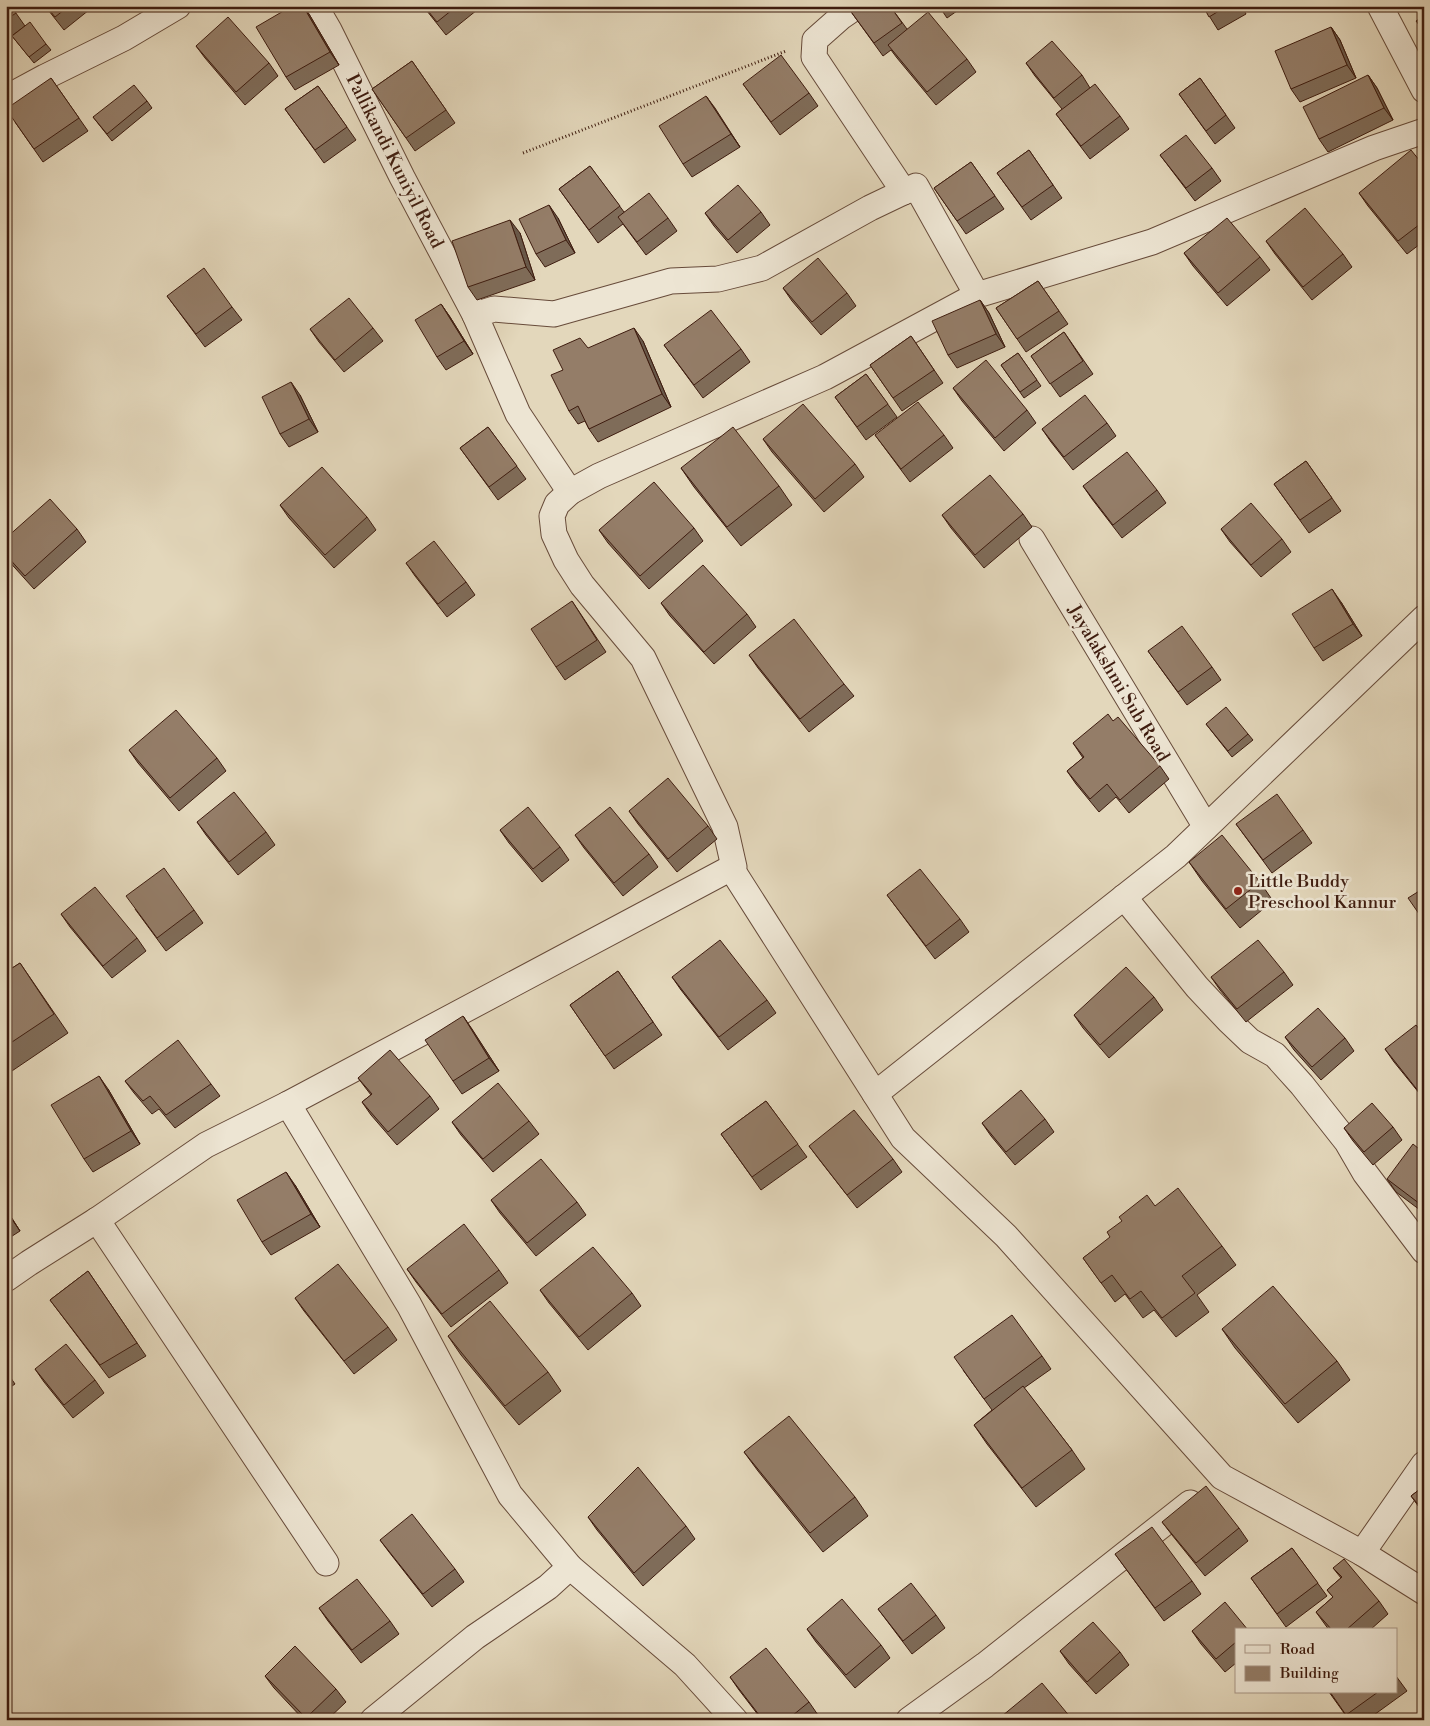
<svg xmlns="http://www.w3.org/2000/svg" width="1430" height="1726" viewBox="0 0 1430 1726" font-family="'Libre Bodoni',serif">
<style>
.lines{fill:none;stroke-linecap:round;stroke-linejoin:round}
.street-casing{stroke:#674b3a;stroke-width:27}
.path{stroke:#3e1c0f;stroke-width:3;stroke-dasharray:1 2.5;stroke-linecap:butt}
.street{stroke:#ede5d3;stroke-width:25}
.wall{fill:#7f6c59;stroke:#3e1c0f}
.shaded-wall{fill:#685849;stroke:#3e1c0f}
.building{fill:#947d68;stroke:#3e1c0f}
.poi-dot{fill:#8f2418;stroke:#ede5d3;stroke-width:2}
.labels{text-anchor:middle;stroke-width:5;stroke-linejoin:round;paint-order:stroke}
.street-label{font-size:18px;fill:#3e1c0f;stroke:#ede5d3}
.poi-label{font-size:18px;fill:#3e1c0f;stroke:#ede5d3;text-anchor:start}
</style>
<rect width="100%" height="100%" fill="#e3d7bb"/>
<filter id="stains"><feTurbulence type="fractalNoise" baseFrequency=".004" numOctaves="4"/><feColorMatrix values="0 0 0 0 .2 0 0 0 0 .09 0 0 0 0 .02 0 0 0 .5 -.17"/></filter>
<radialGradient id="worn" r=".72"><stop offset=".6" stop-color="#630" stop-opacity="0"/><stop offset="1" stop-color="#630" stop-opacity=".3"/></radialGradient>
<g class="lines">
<g class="street-casing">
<g id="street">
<polyline points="315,6 329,30 402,177 475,315"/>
<polyline points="857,6 841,17 815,40 814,57 904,192"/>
<polyline points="1380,6 1424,90"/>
<polyline points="6,98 45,77 124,38 178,6"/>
<polyline points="570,492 518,414 475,315 494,309 554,314 671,281 718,279 762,268 870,208 916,186 977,295"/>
<polyline points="1032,539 1206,827"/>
<polyline points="731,868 734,867 725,827 643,658 582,585 566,560 554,534 552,516 557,504 570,492 599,476 825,377 977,295 1152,242 1374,148 1424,131"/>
<polyline points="1124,897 1197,987 1229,1021 1250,1041 1275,1055 1302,1085 1347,1142 1365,1173 1424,1251"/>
<polyline points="875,1094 1176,856 1424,618"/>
<polyline points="288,1104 409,1305 510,1495 570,1567 548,1587 475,1637 373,1720"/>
<polyline points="97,1220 326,1563"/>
<polyline points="6,1279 29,1263 97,1220 206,1145 288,1104 731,868 903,1138 1006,1236 1222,1477 1362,1553"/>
<polyline points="1424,1464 1362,1553 1424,1592"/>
<polyline points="570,1567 685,1665 735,1720"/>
<polyline points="909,1720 985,1665 1190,1503"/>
</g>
</g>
<polyline class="path" points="523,153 786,51"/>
<use href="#street" class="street"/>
</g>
<g class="wall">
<polygon points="6,6 11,6 25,26 6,40"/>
<polygon points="45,6 94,6 64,30"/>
<polygon points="292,6 303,6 309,14 339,65 295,90 286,77"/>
<polygon points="423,6 482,6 446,35"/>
<polygon points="890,6 907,29 967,59 976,72 936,105 897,58 891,50 883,56 849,9"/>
<polygon points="939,6 964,6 947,18"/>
<polygon points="1203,6 1242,6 1246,14 1218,30"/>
<polygon points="1331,27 1340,40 1356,78 1300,102 1291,89"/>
<polygon points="12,36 46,44 51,50 34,63"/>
<polygon points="196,46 269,63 278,76 245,105 205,58"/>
<polygon points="412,61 455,123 415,151 372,89"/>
<polygon points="1026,63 1082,75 1090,88 1120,116 1129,129 1090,159 1056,114 1062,109 1035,76"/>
<polygon points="1368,75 1377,88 1393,120 1328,152 1319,139"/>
<polygon points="51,78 88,131 43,162 15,122"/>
<polygon points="1200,78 1235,128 1215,144 1179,94"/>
<polygon points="743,84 809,93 818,106 780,135"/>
<polygon points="318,86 356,140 324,163 285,109"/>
<polygon points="706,96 740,147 692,177 683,164"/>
<polygon points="147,101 152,108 112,141 93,117"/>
<polygon points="1029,150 1062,198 1031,220 997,173"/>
<polygon points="1160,155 1212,168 1221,181 1195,201"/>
<polygon points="971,162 1004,209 966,234 934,188"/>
<polygon points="590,166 624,212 668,218 677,231 646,255 623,224 598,243 559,189"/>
<polygon points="1424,166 1424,241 1407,254 1368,206 1359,193"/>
<polygon points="761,212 770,225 737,253 714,226 705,213"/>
<polygon points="558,218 575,253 545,267 536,254"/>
<polygon points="520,233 535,280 477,300 468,287"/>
<polygon points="1266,241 1343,254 1352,267 1312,300 1275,254"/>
<polygon points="1184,253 1260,257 1270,270 1227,306 1193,266"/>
<polygon points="1038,281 1068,324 1026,352 996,308"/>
<polygon points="783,288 847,293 856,306 821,335 792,301"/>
<polygon points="167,296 232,307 242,320 205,347"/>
<polygon points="980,300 989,313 1005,347 957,368 948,355"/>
<polygon points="441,304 450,317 473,354 446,370 437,357"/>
<polygon points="373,328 383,341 344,372 319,342 310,329"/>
<polygon points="1064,332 1093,374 1060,397 1031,356"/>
<polygon points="911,336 943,383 902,411 870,365"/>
<polygon points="643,341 671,407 598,442 589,429 585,421 578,424 569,411 563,370"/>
<polygon points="664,345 741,349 750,362 703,398"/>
<polygon points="1018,353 1041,386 1024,398 1001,365"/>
<polygon points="866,374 897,417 866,440 835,397"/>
<polygon points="953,388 1027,410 1036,423 1004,451 962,401"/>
<polygon points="300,395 318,432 289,447 280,434"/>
<polygon points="1107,423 1116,436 1073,470 1051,442 1042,429"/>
<polygon points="488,427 526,479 498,500 460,448"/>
<polygon points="875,435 944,435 953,448 910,482"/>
<polygon points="763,439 855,464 864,477 824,512 772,452"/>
<polygon points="1306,461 1341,511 1309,533 1274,484"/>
<polygon points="681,468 779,486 792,505 741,546 694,487"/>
<polygon points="1083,486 1157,490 1166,503 1122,538 1092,499"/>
<polygon points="280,505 367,517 376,530 334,568 289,518"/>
<polygon points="1023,514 1032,527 984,568 951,528 942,515"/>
<polygon points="694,528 703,541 649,589 608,543 599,530"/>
<polygon points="77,529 86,542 34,589 6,558 6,538"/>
<polygon points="1221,529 1282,539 1291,552 1261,577 1230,542"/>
<polygon points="406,563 466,582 475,595 447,617 415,576"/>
<polygon points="572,601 606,652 565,680 556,667"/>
<polygon points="1341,602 1362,636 1323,661 1314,648"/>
<polygon points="661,603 747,614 756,627 714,664 670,616"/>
<polygon points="1148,651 1212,667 1221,680 1187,705"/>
<polygon points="749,655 844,684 854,696 809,732 758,668"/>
<polygon points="1113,721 1160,766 1169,779 1129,813 1116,797 1099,812 1076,784 1067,771 1083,758 1073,743"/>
<polygon points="1206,724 1248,734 1253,740 1232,757"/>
<polygon points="129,750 217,758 226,771 179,811 138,763"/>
<polygon points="629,811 708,826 717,839 677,872 638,824"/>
<polygon points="197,822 266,832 275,845 238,875 206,835"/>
<polygon points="1236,824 1303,830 1312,843 1272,873"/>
<polygon points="500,830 560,847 569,860 542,882 509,843"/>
<polygon points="575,835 649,854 658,867 623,896 584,848"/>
<polygon points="1189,862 1260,882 1273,901 1240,928 1202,881"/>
<polygon points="887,895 960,919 969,932 935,959"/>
<polygon points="135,909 194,910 203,923 166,951"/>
<polygon points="61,914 137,938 146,951 112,978 70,927"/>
<polygon points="20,963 68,1033 6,1075 6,972"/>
<polygon points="618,971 662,1035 614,1069 570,1005"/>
<polygon points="1284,972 1293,985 1246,1022 1220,990 1211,977"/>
<polygon points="672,977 767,1000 776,1013 728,1050 681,990"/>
<polygon points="1154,997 1163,1010 1109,1058 1083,1028 1074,1015"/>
<polygon points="463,1016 499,1071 462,1094 453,1081"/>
<polygon points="1424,1035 1424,1099 1394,1062 1385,1049"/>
<polygon points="1285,1037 1345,1038 1354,1051 1321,1080 1294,1050"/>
<polygon points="358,1078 430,1096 439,1109 397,1145 371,1115 362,1102 371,1095"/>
<polygon points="125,1081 211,1084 220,1096 175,1128 159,1109 152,1114 134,1093"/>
<polygon points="108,1089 140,1144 93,1172 84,1159"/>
<polygon points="766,1101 807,1157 761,1190 721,1134"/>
<polygon points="1045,1119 1054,1132 1015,1165 991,1136 982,1123"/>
<polygon points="529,1121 539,1134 493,1172 461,1135 452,1122"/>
<polygon points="1393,1127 1402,1140 1373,1165 1353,1141 1344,1128"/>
<polygon points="809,1146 893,1159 902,1172 857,1208 818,1158"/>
<polygon points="1424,1153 1424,1213 1396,1192 1387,1179"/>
<polygon points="295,1185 320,1227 271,1255 262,1242"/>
<polygon points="491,1200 577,1202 586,1215 536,1256 500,1213"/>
<polygon points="1155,1206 1222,1246 1236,1265 1197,1295 1209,1312 1176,1337 1154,1310 1143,1318 1125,1294 1115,1302 1083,1258"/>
<polygon points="6,1209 20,1231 6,1240"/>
<polygon points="407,1269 499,1270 508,1283 451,1327 416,1282"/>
<polygon points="88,1271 146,1356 109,1378 50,1300"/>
<polygon points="540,1290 632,1293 641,1306 588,1350 549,1303"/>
<polygon points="295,1298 388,1327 397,1340 354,1374 304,1311"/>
<polygon points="1222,1329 1337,1361 1350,1380 1298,1423 1235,1348"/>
<polygon points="448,1336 548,1372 561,1391 519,1425 461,1355"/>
<polygon points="1042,1356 1051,1369 1024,1388 1072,1450 1085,1469 1036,1507 987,1444 974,1425 992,1410 963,1370"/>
<polygon points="35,1369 95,1380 104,1393 73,1418 44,1382"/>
<polygon points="6,1371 15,1384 6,1390"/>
<polygon points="744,1452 855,1497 868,1516 823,1552 758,1471"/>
<polygon points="1424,1486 1424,1514 1411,1496"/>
<polygon points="588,1517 686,1526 695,1539 643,1586 597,1530"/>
<polygon points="1162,1522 1239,1528 1248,1541 1205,1576 1172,1535"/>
<polygon points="380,1540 455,1569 464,1582 432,1607 389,1552"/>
<polygon points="1292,1548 1327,1596 1286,1627 1251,1578"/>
<polygon points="1115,1554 1192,1581 1201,1594 1164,1621"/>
<polygon points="1333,1568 1379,1601 1388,1614 1370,1630 1329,1630 1316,1612 1333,1597 1327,1590 1341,1578"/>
<polygon points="319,1608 390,1621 399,1634 361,1663 328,1621"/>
<polygon points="878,1609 936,1615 945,1628 912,1654"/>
<polygon points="807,1629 881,1645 890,1658 855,1688 816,1642"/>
<polygon points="1236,1630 1236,1663 1225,1672 1201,1644 1192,1631"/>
<polygon points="1060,1651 1120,1652 1129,1665 1096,1694 1069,1664"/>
<polygon points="265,1676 336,1689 346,1702 327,1720 304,1720 274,1688"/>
<polygon points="1396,1676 1407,1691 1367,1720 1349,1720 1329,1692 1396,1692"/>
<polygon points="730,1677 809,1702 818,1715 812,1720 762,1720 739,1690"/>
</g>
<g class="shaded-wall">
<polygon points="303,6 309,14 339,65 330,52"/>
<polygon points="1331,27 1340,40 1356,78 1347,65"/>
<polygon points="1368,75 1377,88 1393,120 1384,108"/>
<polygon points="706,96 715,108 740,147 731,134"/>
<polygon points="549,205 558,218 575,253 566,240"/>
<polygon points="510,220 520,233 535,280 526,267"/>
<polygon points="980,300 989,313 1005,347 996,334"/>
<polygon points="441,304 450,317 473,354 464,341"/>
<polygon points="634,328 643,341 671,407 662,394"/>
<polygon points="291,382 300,395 318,432 309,419"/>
<polygon points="1332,589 1341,602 1362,636 1353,624"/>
<polygon points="463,1016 472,1029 499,1071 489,1058"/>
<polygon points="99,1076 108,1089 140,1144 131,1131"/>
<polygon points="286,1172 295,1185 320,1227 311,1214"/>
<polygon points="6,1209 20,1231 11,1218 6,1210"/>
</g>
<g class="building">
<polygon points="6,6 11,6 16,13 6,20"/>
<polygon points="46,6 69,6 55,17"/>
<polygon points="292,6 303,6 330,52 286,77 256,27"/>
<polygon points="424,6 457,6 437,22"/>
<polygon points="853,6 890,6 902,23 874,43 849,9"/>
<polygon points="1203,6 1227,6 1209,17"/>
<polygon points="928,12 967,59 927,92 888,45"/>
<polygon points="1424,16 1424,31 1416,21"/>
<polygon points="228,17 269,63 236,92 196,46"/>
<polygon points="30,22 46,44 29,57 12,36"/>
<polygon points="1331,27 1347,65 1291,89 1275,51"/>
<polygon points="1052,41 1082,75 1054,98 1026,63"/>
<polygon points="781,55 809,93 771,122 743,84"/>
<polygon points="412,61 446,110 406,138 372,89"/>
<polygon points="1368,75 1384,108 1319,139 1303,107"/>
<polygon points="51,78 79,118 34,149 6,109"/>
<polygon points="1200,78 1226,115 1206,131 1179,94"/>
<polygon points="1095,84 1120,116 1081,146 1056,114"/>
<polygon points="134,85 147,101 107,134 93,117"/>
<polygon points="318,86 347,127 315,150 285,109"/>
<polygon points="706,96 731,134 683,164 659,126"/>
<polygon points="1186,135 1212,168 1186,188 1160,155"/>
<polygon points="1029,150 1053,185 1022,207 997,173"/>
<polygon points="1411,150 1424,166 1424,221 1398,241 1359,193"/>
<polygon points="971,162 995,196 957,221 934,188"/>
<polygon points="590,166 620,206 589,230 559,189"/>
<polygon points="738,185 761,212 728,240 705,213"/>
<polygon points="649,193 668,218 637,242 618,217"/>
<polygon points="549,205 566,240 536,254 519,219"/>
<polygon points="1305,208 1343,254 1303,287 1266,241"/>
<polygon points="1227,218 1260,257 1218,293 1184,253"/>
<polygon points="510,220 526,267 468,287 452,241"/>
<polygon points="818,258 847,293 812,322 783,288"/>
<polygon points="204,268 232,307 196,334 167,296"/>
<polygon points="1038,281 1059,311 1017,339 996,308"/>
<polygon points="349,298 373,328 335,360 310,329"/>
<polygon points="980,300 996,334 948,355 932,321"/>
<polygon points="441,304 464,341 437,357 415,320"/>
<polygon points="711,310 741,349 694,385 664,345"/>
<polygon points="634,328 662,394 589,429 578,406 569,411 551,375 563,370 553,350 580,338 588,348"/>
<polygon points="1064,332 1083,361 1050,384 1031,356"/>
<polygon points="911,336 934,370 893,398 870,365"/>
<polygon points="1018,353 1037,380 1020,392 1001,365"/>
<polygon points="986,360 1027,410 995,438 953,388"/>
<polygon points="866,374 888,404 857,427 835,397"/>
<polygon points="291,382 309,419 280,434 262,397"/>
<polygon points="1085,395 1107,423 1064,457 1042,429"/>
<polygon points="918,402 944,435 901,469 875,435"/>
<polygon points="803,404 855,464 815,499 763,439"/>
<polygon points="488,427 517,466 489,487 460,448"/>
<polygon points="733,427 779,486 727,527 681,468"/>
<polygon points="1127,452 1157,490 1113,525 1083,486"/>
<polygon points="1306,461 1332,498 1300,520 1274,484"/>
<polygon points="322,467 367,517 325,555 280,505"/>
<polygon points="990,475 1023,514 975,555 942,515"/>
<polygon points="654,482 694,528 640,576 599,530"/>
<polygon points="50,499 77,529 25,576 6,555 6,538"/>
<polygon points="1251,503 1282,539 1251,565 1221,529"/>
<polygon points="434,541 466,582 438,604 406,563"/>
<polygon points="703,565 747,614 704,652 661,603"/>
<polygon points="1332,589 1353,624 1314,648 1292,614"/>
<polygon points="572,601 597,640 556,667 531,629"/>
<polygon points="794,619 844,684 800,719 749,655"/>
<polygon points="1182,626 1212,667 1178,692 1148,651"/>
<polygon points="1226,707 1248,734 1228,751 1206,724"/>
<polygon points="176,710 217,758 170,798 129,750"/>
<polygon points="1108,714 1113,721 1118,717 1160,766 1120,800 1107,784 1090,799 1067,771 1084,757 1073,743"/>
<polygon points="668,778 708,826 668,859 629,811"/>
<polygon points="234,792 266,832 229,862 197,822"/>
<polygon points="1277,794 1303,830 1263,860 1236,824"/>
<polygon points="528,807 560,847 533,869 500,830"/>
<polygon points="610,807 649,854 614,883 575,835"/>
<polygon points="1222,835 1260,882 1226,909 1189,862"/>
<polygon points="164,868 194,910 157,938 126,896"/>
<polygon points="920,869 960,919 926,946 887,895"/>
<polygon points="95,887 137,938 103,966 61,914"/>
<polygon points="1424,888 1424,921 1408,898"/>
<polygon points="720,940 767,1000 719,1037 672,977"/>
<polygon points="1258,940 1284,972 1237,1009 1211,977"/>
<polygon points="20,963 54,1014 6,1046 6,972"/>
<polygon points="1126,967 1154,997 1100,1045 1074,1015"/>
<polygon points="618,971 653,1022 605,1056 570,1005"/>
<polygon points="1318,1008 1345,1038 1312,1067 1285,1037"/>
<polygon points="463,1016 489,1058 453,1081 425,1040"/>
<polygon points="1416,1025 1424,1035 1424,1088 1419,1092 1385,1049"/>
<polygon points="178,1040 211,1084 166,1115 150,1096 143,1101 125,1081"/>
<polygon points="390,1050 430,1096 388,1132 362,1102 372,1094 358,1078"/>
<polygon points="99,1076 131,1131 84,1159 51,1105"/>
<polygon points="498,1083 529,1121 483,1159 452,1122"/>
<polygon points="1021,1090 1045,1119 1006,1152 982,1123"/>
<polygon points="766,1101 798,1144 752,1177 721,1134"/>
<polygon points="1372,1103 1393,1127 1364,1152 1344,1128"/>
<polygon points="854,1110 893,1159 847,1195 809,1146"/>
<polygon points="1413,1144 1424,1153 1424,1207 1387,1179"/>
<polygon points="541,1159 577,1202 527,1243 491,1200"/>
<polygon points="286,1172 311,1214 262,1242 237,1200"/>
<polygon points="1178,1188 1222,1246 1182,1276 1195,1293 1162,1318 1141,1291 1130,1299 1112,1275 1101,1283 1083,1258 1110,1237 1107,1232 1122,1221 1119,1217 1147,1195 1155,1206"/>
<polygon points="6,1210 11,1218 6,1221"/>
<polygon points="464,1224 499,1270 442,1314 407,1269"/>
<polygon points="593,1247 632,1293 579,1337 540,1290"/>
<polygon points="338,1264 388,1327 344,1361 295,1298"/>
<polygon points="88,1271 137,1343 100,1365 50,1300"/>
<polygon points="1273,1286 1337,1361 1285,1404 1222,1329"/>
<polygon points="490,1301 548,1372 505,1406 448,1336"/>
<polygon points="1012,1315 1042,1356 984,1399 954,1357"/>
<polygon points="66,1344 95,1380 64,1405 35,1369"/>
<polygon points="1023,1386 1072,1450 1022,1488 974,1425"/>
<polygon points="789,1416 855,1497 810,1533 744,1452"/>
<polygon points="638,1467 686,1526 634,1573 588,1517"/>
<polygon points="1206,1486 1239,1528 1196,1563 1162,1522"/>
<polygon points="1424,1486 1424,1511 1411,1496"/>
<polygon points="412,1514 455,1569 423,1594 380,1540"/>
<polygon points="1152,1527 1192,1581 1155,1608 1115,1554"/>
<polygon points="1292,1548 1318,1583 1277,1614 1251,1578"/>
<polygon points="1344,1559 1379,1601 1346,1630 1332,1630 1316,1612 1333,1597 1327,1590 1342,1577 1333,1568"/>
<polygon points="357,1579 390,1621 352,1650 319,1608"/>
<polygon points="911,1583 936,1615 903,1641 878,1609"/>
<polygon points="842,1599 881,1645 846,1675 807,1629"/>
<polygon points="1225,1602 1248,1630 1236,1630 1236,1642 1216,1659 1192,1631"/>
<polygon points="1093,1622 1120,1652 1087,1682 1060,1651"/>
<polygon points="295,1646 336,1689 306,1718 265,1676"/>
<polygon points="766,1648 809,1702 787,1720 763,1720 730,1677"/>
<polygon points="1042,1683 1071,1718 1069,1720 1005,1720 1002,1716"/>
<polygon points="1330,1692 1378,1692 1346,1715"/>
</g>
<circle class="poi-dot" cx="1238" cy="891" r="5"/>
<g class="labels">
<g class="street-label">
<text transform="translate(395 161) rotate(63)" y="6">Pallikandi Kuniyil Road</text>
<text transform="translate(1119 683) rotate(59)" y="6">Jayalakshmi Sub Road</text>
</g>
<g class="poi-label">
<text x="1248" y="887">Little Buddy<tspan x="1248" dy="21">Preschool Kannur</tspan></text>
</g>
</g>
<rect width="1430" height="1726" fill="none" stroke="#e3d7bb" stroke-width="25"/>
<rect x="8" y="8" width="1415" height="1711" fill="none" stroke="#3e1c0f" stroke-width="2.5"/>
<rect x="12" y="12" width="1405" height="1701" fill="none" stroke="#3e1c0f"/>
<rect x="1235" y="1628" width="162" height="65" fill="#ede5d3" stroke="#a79585"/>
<rect x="1245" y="1645" width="25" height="8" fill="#ede5d3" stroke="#a79585"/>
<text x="1280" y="1654" font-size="15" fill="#3e1c0f">Road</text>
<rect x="1245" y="1666" width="25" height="15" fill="#947d68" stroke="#a79585"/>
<text x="1280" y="1678" font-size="15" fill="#3e1c0f">Building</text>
<rect width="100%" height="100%" filter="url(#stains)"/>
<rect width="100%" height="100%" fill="url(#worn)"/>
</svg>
